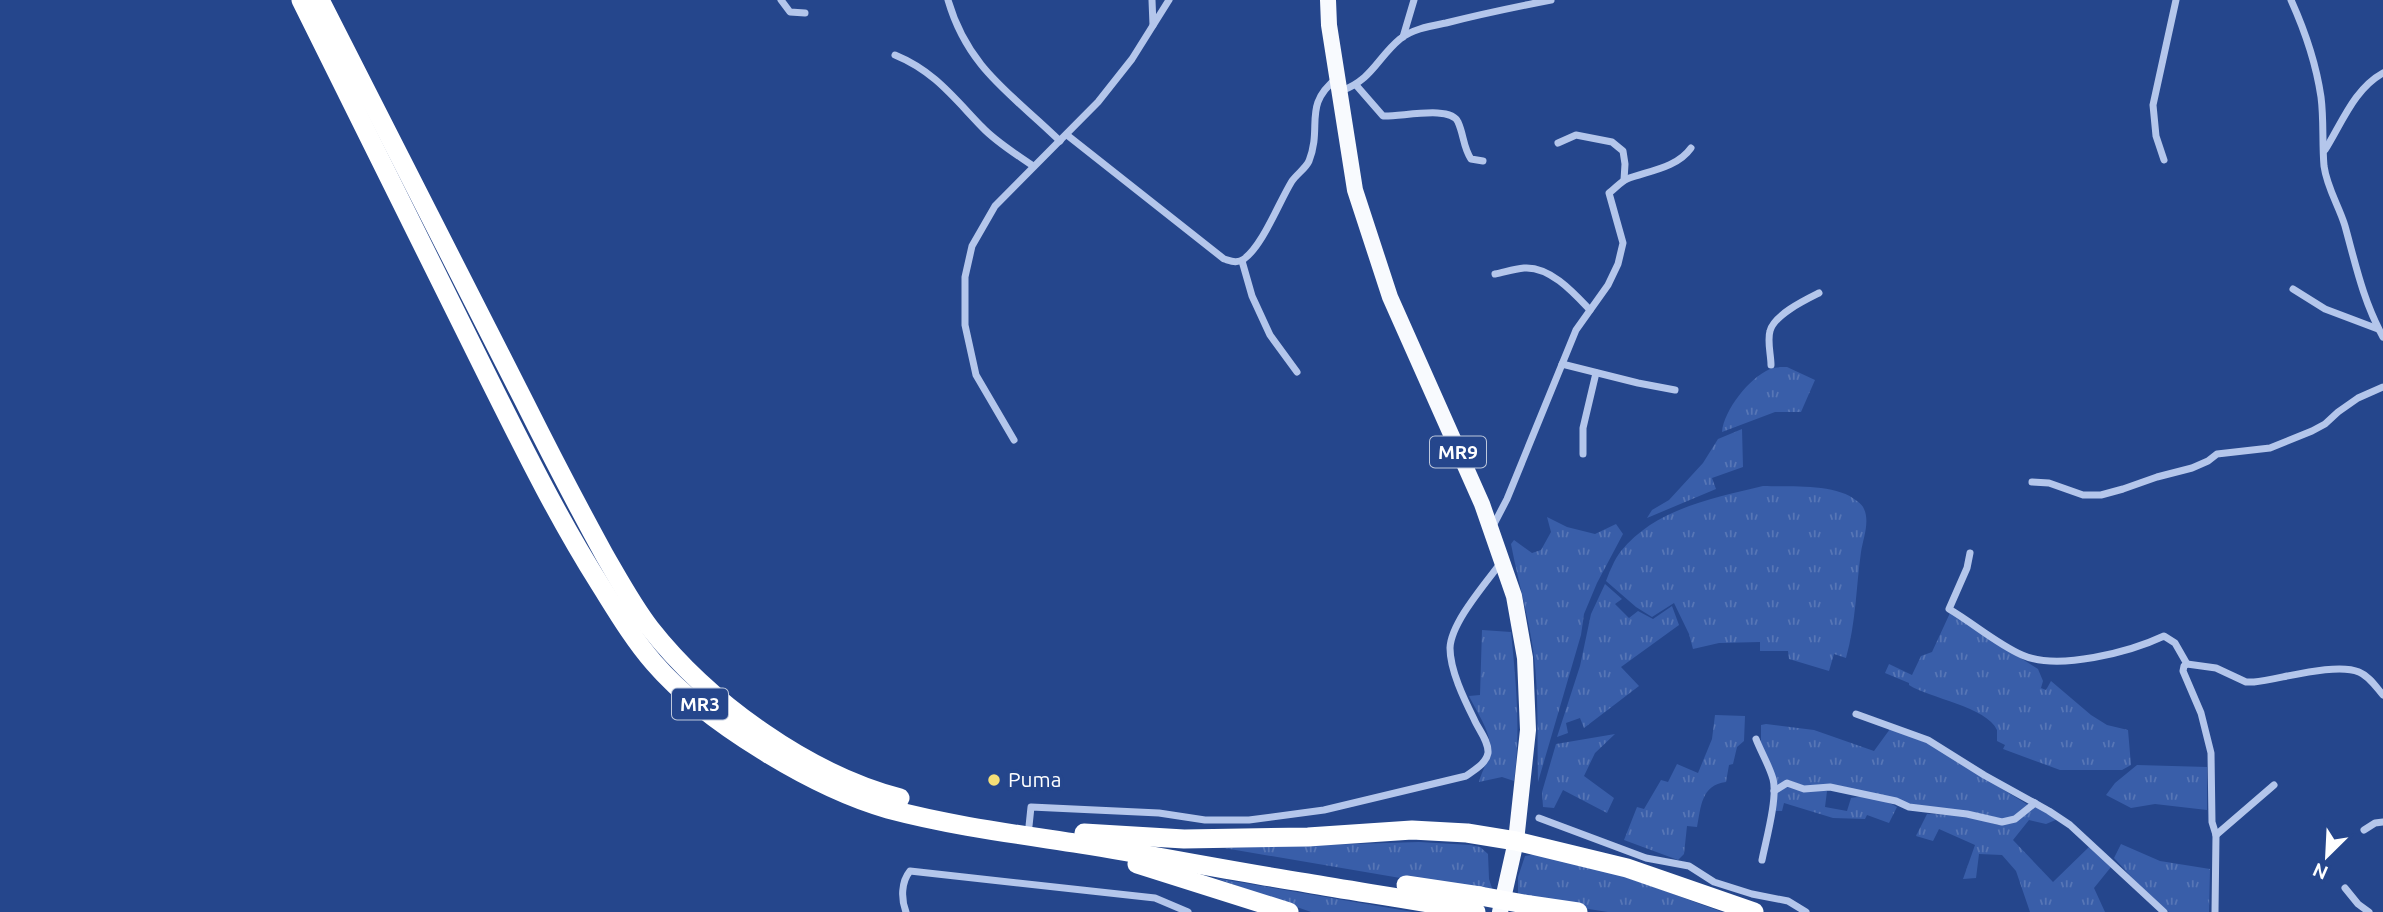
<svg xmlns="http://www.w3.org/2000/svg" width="2383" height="912" viewBox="0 0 2383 912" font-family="Ubuntu,sans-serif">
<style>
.grass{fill:url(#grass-tufts)}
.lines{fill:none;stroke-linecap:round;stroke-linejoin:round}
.minor{stroke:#b4c6eb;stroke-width:7}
.primary{stroke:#f8fafe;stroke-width:16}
.motorway{stroke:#fff;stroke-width:19}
.motorway-bridge{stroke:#fff;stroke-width:19}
.poi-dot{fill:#f5df77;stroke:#25468c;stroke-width:2.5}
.labels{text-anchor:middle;stroke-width:7;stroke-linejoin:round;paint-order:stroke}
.shield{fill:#25468c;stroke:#bec8dc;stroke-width:2}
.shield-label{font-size:19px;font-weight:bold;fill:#fff}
.poi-label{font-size:21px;fill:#fff;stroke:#25468c;text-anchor:start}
</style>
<defs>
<pattern id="grass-tufts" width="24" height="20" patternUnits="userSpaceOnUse" patternTransform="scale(1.75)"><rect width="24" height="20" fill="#395ea9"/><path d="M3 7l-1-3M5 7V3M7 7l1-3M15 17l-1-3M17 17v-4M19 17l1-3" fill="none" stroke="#5776b6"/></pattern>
</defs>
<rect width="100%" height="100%" fill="#25468c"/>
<g class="grass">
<path d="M1787 367 1815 380 1801 412H1775L1722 432C1724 410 1749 378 1770 369 1775 367 1782 367 1787 367Z"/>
<polygon points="1742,429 1743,467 1712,478 1716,489 1647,518 1652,510 1669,500 1703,463 1718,439"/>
<path d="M1763 486C1790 487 1836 483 1857 501 1860 503 1863 506 1864 509 1870 522 1863 539 1861 552 1856 587 1856 623 1846 658L1834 654 1829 671 1789 659 1788 651H1760V642L1719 643 1693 649 1689 634 1674 603 1652 617 1636 607 1606 581C1610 571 1614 560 1621 551 1655 509 1713 498 1763 486Z"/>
<path d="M1547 517 1567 527 1595 534 1616 524 1623 534 1597 583 1584 614 1581 635 1538 782C1537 740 1539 698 1534 656 1529 618 1518 581 1511 544L1514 540 1532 553 1541 550 1551 532Z"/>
<polygon points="1605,584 1622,599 1615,604 1629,618 1638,611 1653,619 1672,606 1679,625 1621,667 1639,686 1584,728 1580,718 1566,723 1568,733 1557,737 1580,666 1591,614"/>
<path d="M1950 613 2038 669 2043 681 2041 688 2046 690 2051 681 2091 715 2107 725 2128 730 2131 765 2122 770H2060L2003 749 2005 745 1997 741C1997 740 1997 730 1997 730 1987 707 1929 698 1909 685V683L1885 673 1889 664 1912 675 1921 656 1932 652Z"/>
<path d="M1482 630 1511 632C1516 682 1521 731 1514 781L1502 777 1479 782C1481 773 1490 757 1490 750 1492 733 1476 711 1469 696L1480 695Z"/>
<path d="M1715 715 1745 716 1744 741 1737 747 1733 764 1729 765 1726 782C1701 785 1701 807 1697 827L1687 826 1684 854 1678 860 1624 840 1637 807 1644 809 1661 780 1668 782 1677 764 1698 773 1712 739Z"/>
<polygon points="1766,724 1814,730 1874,751 1890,729 1932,745 2028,805 2016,815 2007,819 1913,805 1893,798 1806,787 1789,780 1776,787 1761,742 1761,725"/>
<polygon points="1615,734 1595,753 1584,776 1614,798 1607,813 1563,790 1554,808 1543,807 1542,792 1556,744"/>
<polygon points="2137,765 2207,767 2207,810 2155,804 2131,808 2106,795 2115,783"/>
<path d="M1786 786 1803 791H1827L1825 807 1847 811 1851 798C1866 795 1884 800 1897 807L1889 823 1867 815 1865 819 1833 818 1784 803 1782 811H1776V793Z"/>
<polygon points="2036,807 2058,819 2046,824 2029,820 2013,840 2053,882 2090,846 2111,867 2094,888 2105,912 2030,912 2016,871 2002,855 1979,854 1976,878 1963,879 1975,845 1939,829 1933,841 1916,836 1927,814 1965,815 1998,825 2013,823"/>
<polygon points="1419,842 1471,845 1480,847 1488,854 1489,879 1494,894 1224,848"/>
<polygon points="2121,844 2160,861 2210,869 2209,912 2169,912 2137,883 2114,858"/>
<path d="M1537 854C1600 865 1662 890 1722 912H1608L1518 898V877L1525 856Z"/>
<polygon points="1215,878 1413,912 1311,912"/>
</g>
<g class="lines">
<g class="minor">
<polyline points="781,0 790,12 805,13"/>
<path d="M948 0C968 69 1012 94 1060 141"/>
<polyline points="1152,0 1153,25"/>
<path d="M2291 0C2305 31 2316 63 2321 97 2324 120 2322 143 2324 166 2327 188 2339 206 2345 226 2356 266 2363 300 2383 337"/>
<polyline points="1403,37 1414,0"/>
<path d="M895 55C934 71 953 97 982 127 996 142 1016 154 1033 166"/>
<path d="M1356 85 1383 116C1401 117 1451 105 1458 122 1464 135 1463 147 1471 159L1483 161"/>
<path d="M1341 91C1373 79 1377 58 1400 39 1412 29 1431 26 1446 23 1481 14 1515 7 1551 0"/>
<path d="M1067 135 1224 259C1231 261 1237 264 1244 259 1263 245 1279 202 1292 181 1297 174 1306 168 1309 161 1323 125 1302 106 1337 78"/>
<polyline points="1558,143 1576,135 1612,142 1623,151 1625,164 1624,180"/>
<path d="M2325 150C2342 123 2354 89 2383 73"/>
<polyline points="2164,160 2156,136 2153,105 2176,0"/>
<polyline points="1242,261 1252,296 1270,335 1297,372"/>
<path d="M1495 274C1505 272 1514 269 1524 268 1550 266 1574 293 1590 310"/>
<polyline points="2293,289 2325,309 2378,329"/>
<polyline points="1562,364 1638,383 1675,390"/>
<path d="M1771 365C1771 355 1767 341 1770 331 1774 315 1805 300 1819 293"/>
<polyline points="1014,440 976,375 965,325 965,277 972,246 995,206 1098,102 1132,59 1169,0"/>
<polyline points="1583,454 1583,428 1596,373"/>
<polyline points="2032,482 2049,483 2083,495 2101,495 2123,489 2157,477 2192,468 2208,461 2217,454 2270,448 2312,431 2325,424 2338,412 2358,398 2383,387"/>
<path d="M1493 526 1507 499 1576 330 1608 285 1618 264 1623 243 1609 193C1615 189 1620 182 1627 179 1648 171 1677 168 1691 148"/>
<path d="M1970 553 1967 568 1949 609C1973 623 1997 644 2022 655 2058 671 2130 652 2164 636L2175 643 2187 664"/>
<polyline points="1856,714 1928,740 1984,775 2049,811 2070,825 2164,912"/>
<path d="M1756 739C1761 752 1769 765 1773 779 1778 797 1766 840 1762 860"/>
<polyline points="1774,791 1787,783 1804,789 1830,787 1896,801 1909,807 1967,814 2002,822 2015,819 2035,803"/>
<polyline points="1539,818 1646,858 1689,866 1714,882 1752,894 1788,901 1806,912"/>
<path d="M1029 826 1031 807 1159 813 1205 820H1249L1324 810 1466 776C1474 770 1486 764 1488 753 1489 741 1478 729 1474 719 1464 699 1450 670 1450 648 1451 622 1487 582 1502 561"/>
<polyline points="2364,830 2375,823 2383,822"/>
<polyline points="2216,835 2274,785"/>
<polyline points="2345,888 2358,904 2369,912"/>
<path d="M906 912C901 899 901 882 910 871L1155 898 1188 912"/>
<path d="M2215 912 2216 835 2212 822 2211 753 2201 713 2183 671 2184 666 2187 664 2216 668 2246 682H2254C2281 679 2336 662 2359 672 2369 676 2376 687 2383 695"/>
</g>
<polyline class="primary" points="1328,0 1329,25 1355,190 1390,297 1482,504 1514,596 1525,658 1528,730 1516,841 1500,912"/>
<g class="motorway">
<path d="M301 0C364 127 427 254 490 381 524 449 558 518 599 583 616 610 633 639 654 663 705 722 814 788 888 809 952 826 1016 834 1081 844 1156 856 1231 871 1307 883 1363 893 1420 900 1476 912"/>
<path d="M320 0C388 134 456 268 524 401 550 453 577 505 605 556 619 580 633 606 650 628 709 703 808 774 900 798"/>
<polyline points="1084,833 1184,839 1308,837 1412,830 1467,833 1516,841 1627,868 1754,912"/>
<polyline points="1137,864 1289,912"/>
<polyline points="1406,885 1480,896"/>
<polyline points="1530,905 1578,912"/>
</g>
<polyline class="motorway-bridge" points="1480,896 1530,905"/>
</g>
<circle class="poi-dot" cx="994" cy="780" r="7"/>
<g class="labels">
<g class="shield">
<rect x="1430" y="436.5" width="56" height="31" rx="5"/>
<rect x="672" y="688.5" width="56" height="31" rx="5"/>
</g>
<g class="shield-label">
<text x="1458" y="459">MR9</text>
<text x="700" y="711">MR3</text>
</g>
<g class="poi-label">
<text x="1008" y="787">Puma</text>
</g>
</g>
<g transform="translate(2327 856) rotate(204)" stroke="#25468c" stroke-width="5" paint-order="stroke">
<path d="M0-5L12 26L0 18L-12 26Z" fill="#ffffff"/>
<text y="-10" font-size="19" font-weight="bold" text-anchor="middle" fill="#ffffff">N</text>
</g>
</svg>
